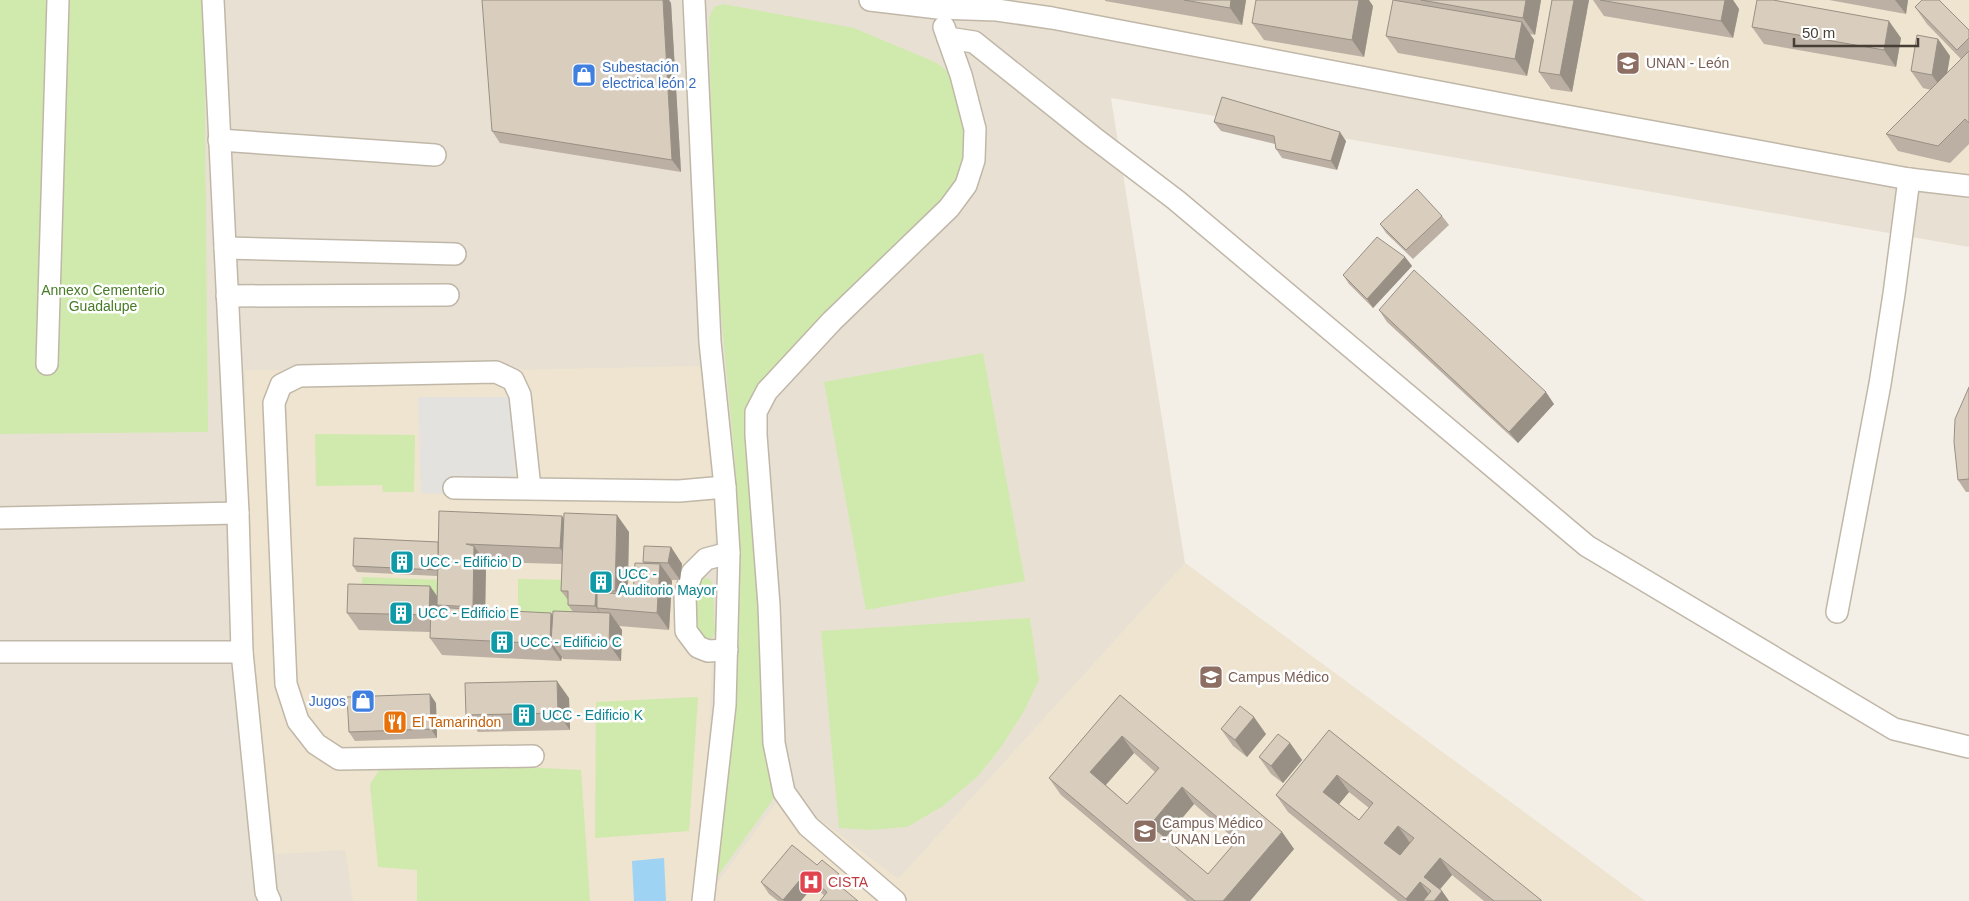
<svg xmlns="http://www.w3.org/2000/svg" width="1969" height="901" viewBox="0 0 1969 901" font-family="Helvetica,sans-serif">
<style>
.residential{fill:#e8e1d3}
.education{fill:#eee4cf}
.green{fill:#cfeaac}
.parking{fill:#e4e2de}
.water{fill:#9ed3f4}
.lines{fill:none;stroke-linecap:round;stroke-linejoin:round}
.minor-casing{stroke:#c0b7a8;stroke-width:24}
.minor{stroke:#fff;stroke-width:21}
.wall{fill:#bbb0a3;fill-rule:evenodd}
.shaded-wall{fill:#989084}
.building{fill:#d9cdbd;stroke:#989084;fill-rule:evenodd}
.labels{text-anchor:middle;stroke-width:5;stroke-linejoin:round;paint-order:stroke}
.education-label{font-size:14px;fill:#785e54;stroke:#fff;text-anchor:start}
.shop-label{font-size:14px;fill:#366cbe;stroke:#fff;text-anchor:start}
.park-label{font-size:14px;fill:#477b25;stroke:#fff}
.culture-label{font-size:14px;fill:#0d838f;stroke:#fff;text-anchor:start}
.food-label{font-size:14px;fill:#c56008;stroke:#fff;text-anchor:start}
.health-label{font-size:14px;fill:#be3a42;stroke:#fff;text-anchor:start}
</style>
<rect width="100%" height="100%" fill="#f4efe6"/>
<polygon class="residential" points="0,0 1969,0 1969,247 1111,98 1185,563 1645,901 0,901"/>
<g class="education">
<polygon points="950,0 1969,0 1969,186"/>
<polygon points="705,366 718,500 715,542 689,561 712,660 702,901 353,901 345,850 276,854 250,649 246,513 245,370 459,371"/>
<polygon points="1185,563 1645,901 704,901 784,792 898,879"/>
</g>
<g class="green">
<polygon points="0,0 204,0 208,432 0,434"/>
<polygon points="723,4 854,28 937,63 953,76 969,160 956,186 757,389 777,794 714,881 725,725 739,647 735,463 719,293 712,161 709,18 714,7"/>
<polygon points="983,353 1025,581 866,610 824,382"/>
<polygon points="315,434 415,435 414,492 383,492 382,485 316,486"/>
<polygon points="362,577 444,580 443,598 362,596"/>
<polygon points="703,577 711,580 713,586 715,634 709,641 693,634 696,579"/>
<polygon points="518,579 571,580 571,616 518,614"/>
<polygon points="1030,618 1039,680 1024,711 1001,747 978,776 943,806 907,827 870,830 839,828 821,631"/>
<polygon points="698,697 689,831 595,838 596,702"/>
<polygon points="386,760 581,770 590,901 417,901 417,870 378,867 370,784"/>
</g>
<polygon class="parking" points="418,397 514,397 515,496 421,493"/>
<polygon class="water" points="664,858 666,901 634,901 632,861"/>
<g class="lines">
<g class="minor-casing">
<g id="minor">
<polyline points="213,0 238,513 242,652 266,892 270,901"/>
<polyline points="694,0 710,342 725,487 729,553 725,705 703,901"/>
<polyline points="870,0 938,8 997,10 1052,18 1523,108 1909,179 1969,186"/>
<polyline points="948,38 974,42 1093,137 1176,200 1587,546 1894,729 1969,747"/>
<polyline points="219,140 435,155"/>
<polyline points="225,248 455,254"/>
<polyline points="227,296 448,295"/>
<polyline points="47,364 58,0"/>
<polyline points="454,488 679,491 725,487"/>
<polyline points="530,488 520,395 513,380 496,372 299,376 281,385 274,403 286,684 298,721 316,744 339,759 533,756"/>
<polyline points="0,518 238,513"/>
<polyline points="1837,612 1880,384 1894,294 1909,179"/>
<polyline points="727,650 708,651 698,647 686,631 685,594 692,573 706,559 729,553"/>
<polyline points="0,652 242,652"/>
<polyline points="895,901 808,826 784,792 774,743 769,605 756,435 756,412 767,391 832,321 949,208 966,185 974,160 975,129 961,75 944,27"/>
</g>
</g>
<use href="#minor" class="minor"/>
</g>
<g class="wall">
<polygon points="1105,0 1246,0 1242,25 1105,1"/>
<polygon points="1397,0 1541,0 1535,35 1530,34 1534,40 1527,76 1398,53 1386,36"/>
<polygon points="1552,0 1589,0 1572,92 1551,89 1539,72"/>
<polygon points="1593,0 1733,0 1739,9 1733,38 1604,16"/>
<polygon points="1829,0 1908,0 1906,14"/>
<polygon points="671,3 681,172 500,143 492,131"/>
<polygon points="1373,6 1364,57 1264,40 1252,23"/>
<polygon points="1915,7 1969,30 1969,144 1950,163 1898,151 1886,134 1931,90 1923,88 1911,71 1938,39 1950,56 1947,74 1961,59 1927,24"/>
<polygon points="1752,27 1901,38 1896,67 1764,44"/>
<polygon points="1214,122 1346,141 1337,170 1282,158 1276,149 1275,144 1221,131"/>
<polygon points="1442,216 1449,225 1413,259 1386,233 1380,224"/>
<polygon points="1405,257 1412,266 1373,308 1349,284 1343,275"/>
<polygon points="1379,310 1554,404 1518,443 1387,322"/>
<polygon points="1969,387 1969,492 1966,492 1958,480"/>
<path d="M562 516 563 518 629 532 628 594 633 595 644 564 643 562 671 547 682 564 680 580H671L672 581 669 630 619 626 622 630 621 661 563 659 562 657 561 661 442 655 430 638V632L359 630 347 613 437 596V576L357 572 353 566 438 542ZM485 562 562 564 561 591 568 600V605L573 612 552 615 485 609 486 563Z"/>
<path d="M1120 695 1282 832 1294 849 1250 901H1187L1061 795 1049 778ZM1134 753 1155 772 1127 804 1106 785ZM1194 804 1237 841 1208 874 1165 838Z"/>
<polygon points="569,698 570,730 478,732 466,715"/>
<polygon points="436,703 437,738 355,741 349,732"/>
<polygon points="1221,729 1266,734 1247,757 1233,746"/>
<path d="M1329 730 1542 901H1484L1452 875 1440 889 1442 891 1449 901H1398L1288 812 1276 795ZM1349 792 1369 808 1359 820 1339 804Z"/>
<polygon points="1290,743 1302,760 1283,783 1271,774 1259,757"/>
<polygon points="817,865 839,874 848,886 845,890 825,896 813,886 801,901 778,901 769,894 761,882"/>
</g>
<g class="shaded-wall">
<polygon points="663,0 669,0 671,3 681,172 672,160"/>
<polygon points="1231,0 1246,0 1242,25 1230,8"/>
<polygon points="1359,0 1369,0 1373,6 1364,57 1352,40"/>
<polygon points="1526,0 1541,0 1535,35 1523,18"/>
<polygon points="1574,0 1589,0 1572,92 1560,75"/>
<polygon points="1725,0 1733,0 1739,9 1733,38 1721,21"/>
<polygon points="1895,0 1908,0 1906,14"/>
<polygon points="1889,21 1901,38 1896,67 1884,50"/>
<polygon points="1522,22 1534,40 1527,76 1515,59"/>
<polygon points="1938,39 1950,56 1944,92 1932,75"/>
<polygon points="1340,132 1346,141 1337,170 1331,161"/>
<polygon points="1405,257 1412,266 1373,308 1367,299"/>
<polygon points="1546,392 1554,404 1518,443 1509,432"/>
<polygon points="617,515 629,532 627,608 615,591"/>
<polygon points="562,516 574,533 572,565 560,548"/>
<polygon points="474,546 486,563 485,624 473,607"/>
<polygon points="671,547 682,564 680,580 668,563"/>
<polygon points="660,564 672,581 669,630 657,613"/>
<polygon points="430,586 442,603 437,605 441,612 441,632 429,615"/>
<polygon points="596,590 607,607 597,608 607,623 595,606"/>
<polygon points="551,613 563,630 551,642 562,657 561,661 550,644"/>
<polygon points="610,613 622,630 621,661 609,644"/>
<polygon points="557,681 569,698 570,730 558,713"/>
<polygon points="430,694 436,703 437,738 431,729"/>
<polygon points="1254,717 1266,734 1247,757 1235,740"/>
<polygon points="1122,736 1134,753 1102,789 1090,772"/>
<polygon points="1290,743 1302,760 1283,783 1271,766"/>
<polygon points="1337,775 1349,792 1335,809 1323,792"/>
<polygon points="1182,787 1194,804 1162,842 1150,825"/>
<polygon points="1398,826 1410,843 1396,860 1384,843"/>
<polygon points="1282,832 1294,849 1250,901 1223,901"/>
<polygon points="1440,858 1452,875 1436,894 1424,877"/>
<polygon points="805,874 813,886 801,901 784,901 783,900"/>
<polygon points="839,874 848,886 842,893 834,881"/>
<polygon points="1420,882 1432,899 1430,901 1407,901 1406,899"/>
<polygon points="1442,891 1449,901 1434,901"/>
</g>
<g class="building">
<polygon points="482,0 663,0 672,160 492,131"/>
<polygon points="1184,0 1231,0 1230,8"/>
<polygon points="1256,0 1359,0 1352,40 1252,23"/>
<polygon points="1393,0 1522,22 1515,59 1386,36"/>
<polygon points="1421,0 1526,0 1523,18"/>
<polygon points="1552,0 1574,0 1560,75 1539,72"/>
<polygon points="1600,0 1725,0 1721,21"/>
<polygon points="1757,0 1773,0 1889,21 1884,50 1752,27"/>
<polygon points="1922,0 1939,0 1969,30 1969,38 1957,50 1915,7"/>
<polygon points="1917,35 1938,39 1932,75 1911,71"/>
<polygon points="1969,51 1969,123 1965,119 1938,146 1886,134"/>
<polygon points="1222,97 1340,132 1331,161 1276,149 1274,136 1214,122"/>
<polygon points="1417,189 1442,216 1406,250 1380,224"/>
<polygon points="1377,237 1405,257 1367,299 1343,275"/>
<polygon points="1414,270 1546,392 1509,432 1379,310"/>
<polygon points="1969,387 1969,479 1958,480 1954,442 1955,419"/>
<polygon points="439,511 562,516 560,548 466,544 474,546 473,607 437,605"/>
<polygon points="564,513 617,515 615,591 596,590 595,606 568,605 568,591 561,591"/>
<polygon points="354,538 438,542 438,570 353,566"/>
<polygon points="644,546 671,547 668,563 643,562"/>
<polygon points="635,563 660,564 657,613 597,608 597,592 633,595"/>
<polygon points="348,584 430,586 429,615 347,613"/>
<polygon points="431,607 551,613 550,644 430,638"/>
<polygon points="553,611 610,613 609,644 551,642"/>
<polygon points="557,681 558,713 466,715 465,683"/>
<polygon points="430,694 431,729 349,732 347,697"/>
<path d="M1120 695 1282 832 1223 901H1195L1049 778ZM1122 736 1159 768 1127 804 1090 772ZM1182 787 1240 837 1208 874 1150 825Z"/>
<polygon points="1240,706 1254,717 1235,740 1221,729"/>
<path d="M1329 730 1541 900V901H1494L1440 858 1424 877 1442 891 1434 901H1423L1431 891 1420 882 1406 899 1276 795ZM1337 775 1373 803 1359 820 1323 792ZM1398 826 1414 838 1400 855 1384 843Z"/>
<polygon points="1278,734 1290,743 1271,766 1259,757"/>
<polygon points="792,845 817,865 822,860 839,874 834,881 858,901 820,901 827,892 805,874 783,900 761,882"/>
</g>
<defs>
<g id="university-square" transform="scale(1.25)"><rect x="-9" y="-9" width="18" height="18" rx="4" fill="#8d6e63" stroke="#fff"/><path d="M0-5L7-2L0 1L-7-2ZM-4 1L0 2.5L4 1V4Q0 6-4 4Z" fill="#fff"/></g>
<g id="shop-square" transform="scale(1.25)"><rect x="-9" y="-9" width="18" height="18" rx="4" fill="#3f7fe0" stroke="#fff"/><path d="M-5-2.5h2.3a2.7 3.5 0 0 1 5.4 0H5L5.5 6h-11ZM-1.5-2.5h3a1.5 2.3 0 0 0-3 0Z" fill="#fff"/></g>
<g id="building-square" transform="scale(1.25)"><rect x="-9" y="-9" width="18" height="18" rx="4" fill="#0f9aa8" stroke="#fff"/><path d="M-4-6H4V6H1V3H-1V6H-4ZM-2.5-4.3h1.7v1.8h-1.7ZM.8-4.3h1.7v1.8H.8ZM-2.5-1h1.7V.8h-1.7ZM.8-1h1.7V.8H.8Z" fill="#fff"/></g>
<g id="restaurant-square" transform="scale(1.25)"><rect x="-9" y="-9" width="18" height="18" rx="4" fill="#e8710a" stroke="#fff"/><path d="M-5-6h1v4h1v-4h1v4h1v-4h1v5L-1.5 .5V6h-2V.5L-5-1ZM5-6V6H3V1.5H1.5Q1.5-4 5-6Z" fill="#fff"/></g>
<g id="hospital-square" transform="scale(1.25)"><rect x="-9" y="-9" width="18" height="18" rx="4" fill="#e0444e" stroke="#fff"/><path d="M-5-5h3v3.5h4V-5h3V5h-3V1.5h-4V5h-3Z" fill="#fff"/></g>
</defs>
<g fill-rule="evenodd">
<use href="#university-square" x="1628" y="63"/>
<use href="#shop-square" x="584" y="75"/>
<use href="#building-square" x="402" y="562"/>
<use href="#building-square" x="601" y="582"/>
<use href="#building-square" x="401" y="613"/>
<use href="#building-square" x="502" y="642"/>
<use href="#university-square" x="1211" y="677"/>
<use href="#shop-square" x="363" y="701"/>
<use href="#building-square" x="524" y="715"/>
<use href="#restaurant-square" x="395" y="722"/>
<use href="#university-square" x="1145" y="831"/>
<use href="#hospital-square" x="811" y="882"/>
</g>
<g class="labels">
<g class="education-label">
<text x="1646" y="68">UNAN - León</text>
<text x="1228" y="682">Campus Médico</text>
<text x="1162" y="828">Campus Médico<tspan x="1162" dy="16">- UNAN León</tspan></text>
</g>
<g class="shop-label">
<text x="602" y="72">Subestación<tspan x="602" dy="16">electrica león 2</tspan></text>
<text x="346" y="706" text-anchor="end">Jugos</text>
</g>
<g class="park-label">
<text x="103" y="295">Annexo Cementerio<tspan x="103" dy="16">Guadalupe</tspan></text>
</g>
<g class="culture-label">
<text x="420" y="567">UCC - Edificio D</text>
<text x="618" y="579">UCC -<tspan x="618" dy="16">Auditorio Mayor</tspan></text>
<text x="418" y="618">UCC - Edificio E</text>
<text x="520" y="647">UCC - Edificio C</text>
<text x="542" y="720">UCC - Edificio K</text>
</g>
<g class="food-label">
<text x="412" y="727">El Tamarindon</text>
</g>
<g class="health-label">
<text x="828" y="887">CISTA</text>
</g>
</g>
<path d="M1794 38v8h124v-8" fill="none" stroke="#473f35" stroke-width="2.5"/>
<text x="1802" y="38" font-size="15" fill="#473f35" stroke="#ffffff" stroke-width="4" paint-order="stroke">50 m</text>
</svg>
